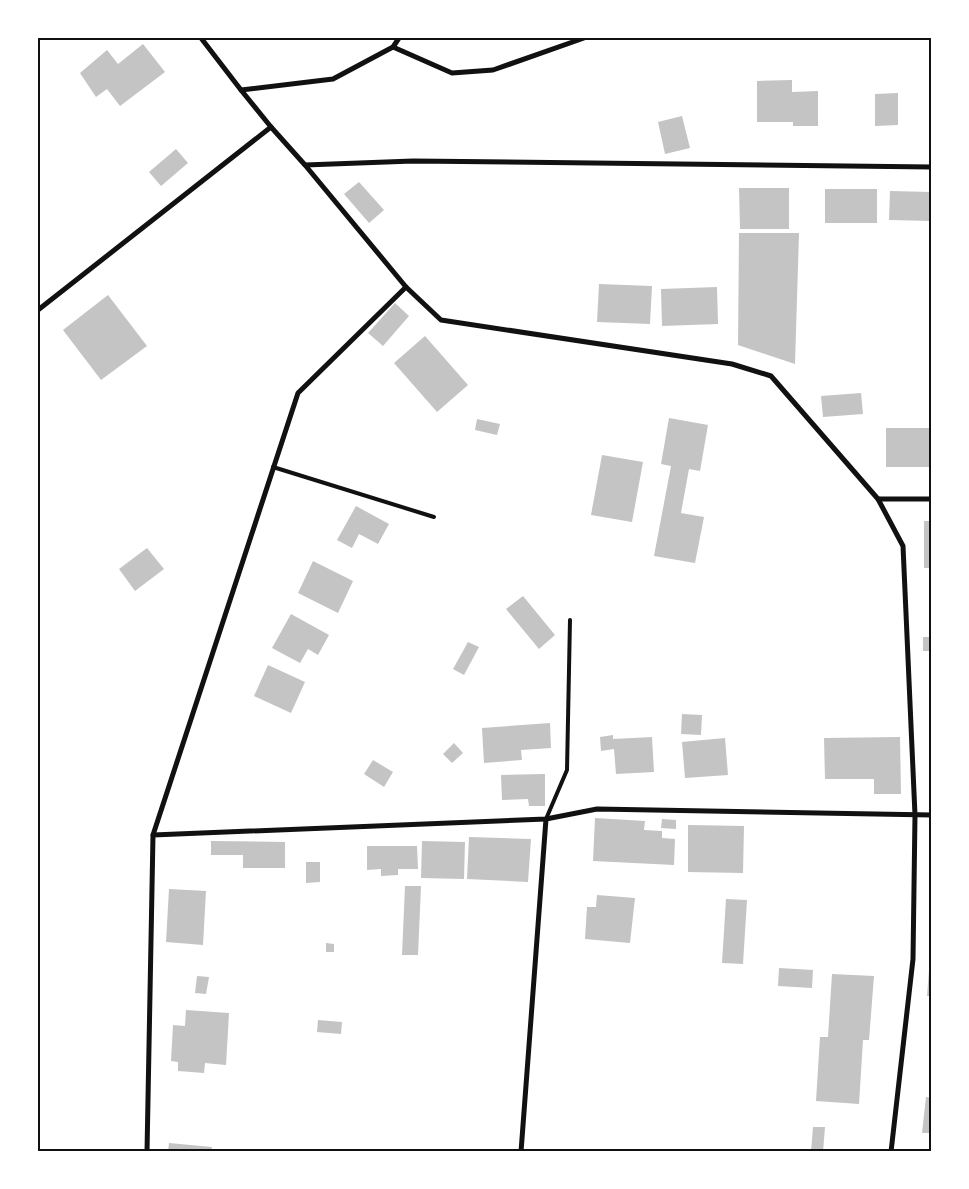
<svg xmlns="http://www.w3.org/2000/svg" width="969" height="1189" viewBox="0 0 969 1189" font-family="'Source Sans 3',sans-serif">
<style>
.building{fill:#c4c4c4}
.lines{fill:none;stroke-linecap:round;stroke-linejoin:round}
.service{stroke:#111;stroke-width:4}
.minor{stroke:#111;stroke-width:5}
.neatline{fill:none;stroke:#111;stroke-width:2}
</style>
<rect width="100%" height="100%" fill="#fff"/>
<g class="building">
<polygon points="143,44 165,72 120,106 107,89 96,97 80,73 107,50 118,64"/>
<polygon points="792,80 792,92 818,91 818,126 793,126 793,122 757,122 757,81"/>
<polygon points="898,93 898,125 875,126 875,94"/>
<polygon points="682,116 690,148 665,154 658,122"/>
<polygon points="176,149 188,163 161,186 149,172"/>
<polygon points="359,182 384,210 369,223 344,194"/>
<polygon points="739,188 789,188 789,229 740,229"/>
<rect x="825" y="189" width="52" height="34"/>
<polygon points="890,191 932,192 932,221 889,220"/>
<polygon points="739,233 799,233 795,364 738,345"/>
<polygon points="599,284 652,286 650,324 597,322"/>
<polygon points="717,287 718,324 662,326 661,289"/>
<polygon points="108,295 147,346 101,380 63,330"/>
<polygon points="395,303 409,316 383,346 368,333"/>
<polygon points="425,336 468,385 437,412 394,363"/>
<polygon points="861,393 863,414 823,417 821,396"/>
<polygon points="669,418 708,425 700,471 689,469 681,513 704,517 695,563 654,556 671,466 661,464"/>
<polygon points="477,419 500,424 497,435 475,430"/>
<rect x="886" y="428" width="46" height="39"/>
<polygon points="602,455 643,462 632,522 591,515"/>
<polygon points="356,506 389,524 378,544 359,534 352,548 337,540"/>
<rect x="924" y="521" width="8" height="47"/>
<polygon points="147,548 164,569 135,591 119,569"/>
<polygon points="313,561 353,581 338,613 298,593"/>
<polygon points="523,596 555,635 539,649 506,609"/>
<polygon points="291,614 329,635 318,655 308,649 300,663 272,648"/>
<rect x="923" y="637" width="9" height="14"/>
<polygon points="468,642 479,647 464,675 453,669"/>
<polygon points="268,665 305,682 291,713 254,696"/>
<polygon points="682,714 702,715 701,735 681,734"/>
<polygon points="550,723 551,748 521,750 522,760 484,763 482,728"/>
<polygon points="613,735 613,739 652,737 654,772 616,774 614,749 601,751 600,737"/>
<polygon points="900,737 901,794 874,794 874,779 825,779 824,738"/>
<polygon points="725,738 728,775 685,778 682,742"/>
<polygon points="454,743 463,753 452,763 443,754"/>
<polygon points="373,760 393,772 384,787 364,774"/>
<polygon points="545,774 545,806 529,806 528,799 502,800 501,775"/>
<polygon points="595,818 645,821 644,830 662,831 662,838 675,839 674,865 593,861"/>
<polygon points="662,819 676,820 676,829 661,828"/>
<polygon points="688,825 744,826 743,873 688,872"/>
<polygon points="469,837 531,839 528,882 467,879"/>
<polygon points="211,841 285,842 285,868 243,868 243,855 211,855"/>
<polygon points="422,841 465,842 464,879 421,878"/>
<polygon points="367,846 417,846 418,869 398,869 398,875 381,876 381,869 367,870"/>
<polygon points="306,862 320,862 320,882 306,883"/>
<polygon points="405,886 421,886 418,955 402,955"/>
<polygon points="169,889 206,891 203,945 166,942"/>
<polygon points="597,895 635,898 630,943 585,939 587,907 596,907"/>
<polygon points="726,899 747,900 743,964 722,963"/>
<polygon points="326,943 334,944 334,952 326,952"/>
<polygon points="930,957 932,957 932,996 927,996"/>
<polygon points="779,968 813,970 812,988 778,986"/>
<polygon points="832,974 874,976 869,1040 863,1040 859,1104 816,1101 820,1037 828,1037"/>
<polygon points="197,976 209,977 206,994 195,993"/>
<polygon points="186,1010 229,1013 226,1065 205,1063 204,1073 178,1071 178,1062 171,1061 173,1025 185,1026"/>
<polygon points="318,1020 342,1022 341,1034 317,1032"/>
<polygon points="926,1097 932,1098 932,1133 922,1133"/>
<polygon points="813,1127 825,1127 823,1152 811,1152"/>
<polygon points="169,1143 212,1147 211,1152 168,1152"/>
</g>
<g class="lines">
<g class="service">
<polyline points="273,467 434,517"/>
<polyline points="546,819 567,770 570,620"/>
</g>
<g class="minor">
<polyline points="201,38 241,90 271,127 305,165 406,287 441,320 732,364 771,376 878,499 903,546 915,815 913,959 891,1152"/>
<polyline points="393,47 452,73 493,70 584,38"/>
<polyline points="241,90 333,79 393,47 399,38"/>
<polyline points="305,165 413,161 932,167"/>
<polyline points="38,310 271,127"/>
<polyline points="878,499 932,499"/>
<polyline points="153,835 546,819 597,809 932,815"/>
<polyline points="147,1152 153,835 298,393 406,287"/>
<polyline points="521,1152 546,819"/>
</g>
</g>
<rect width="969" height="1189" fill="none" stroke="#ffffff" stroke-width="78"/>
<rect x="39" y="39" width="891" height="1111" class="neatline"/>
</svg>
